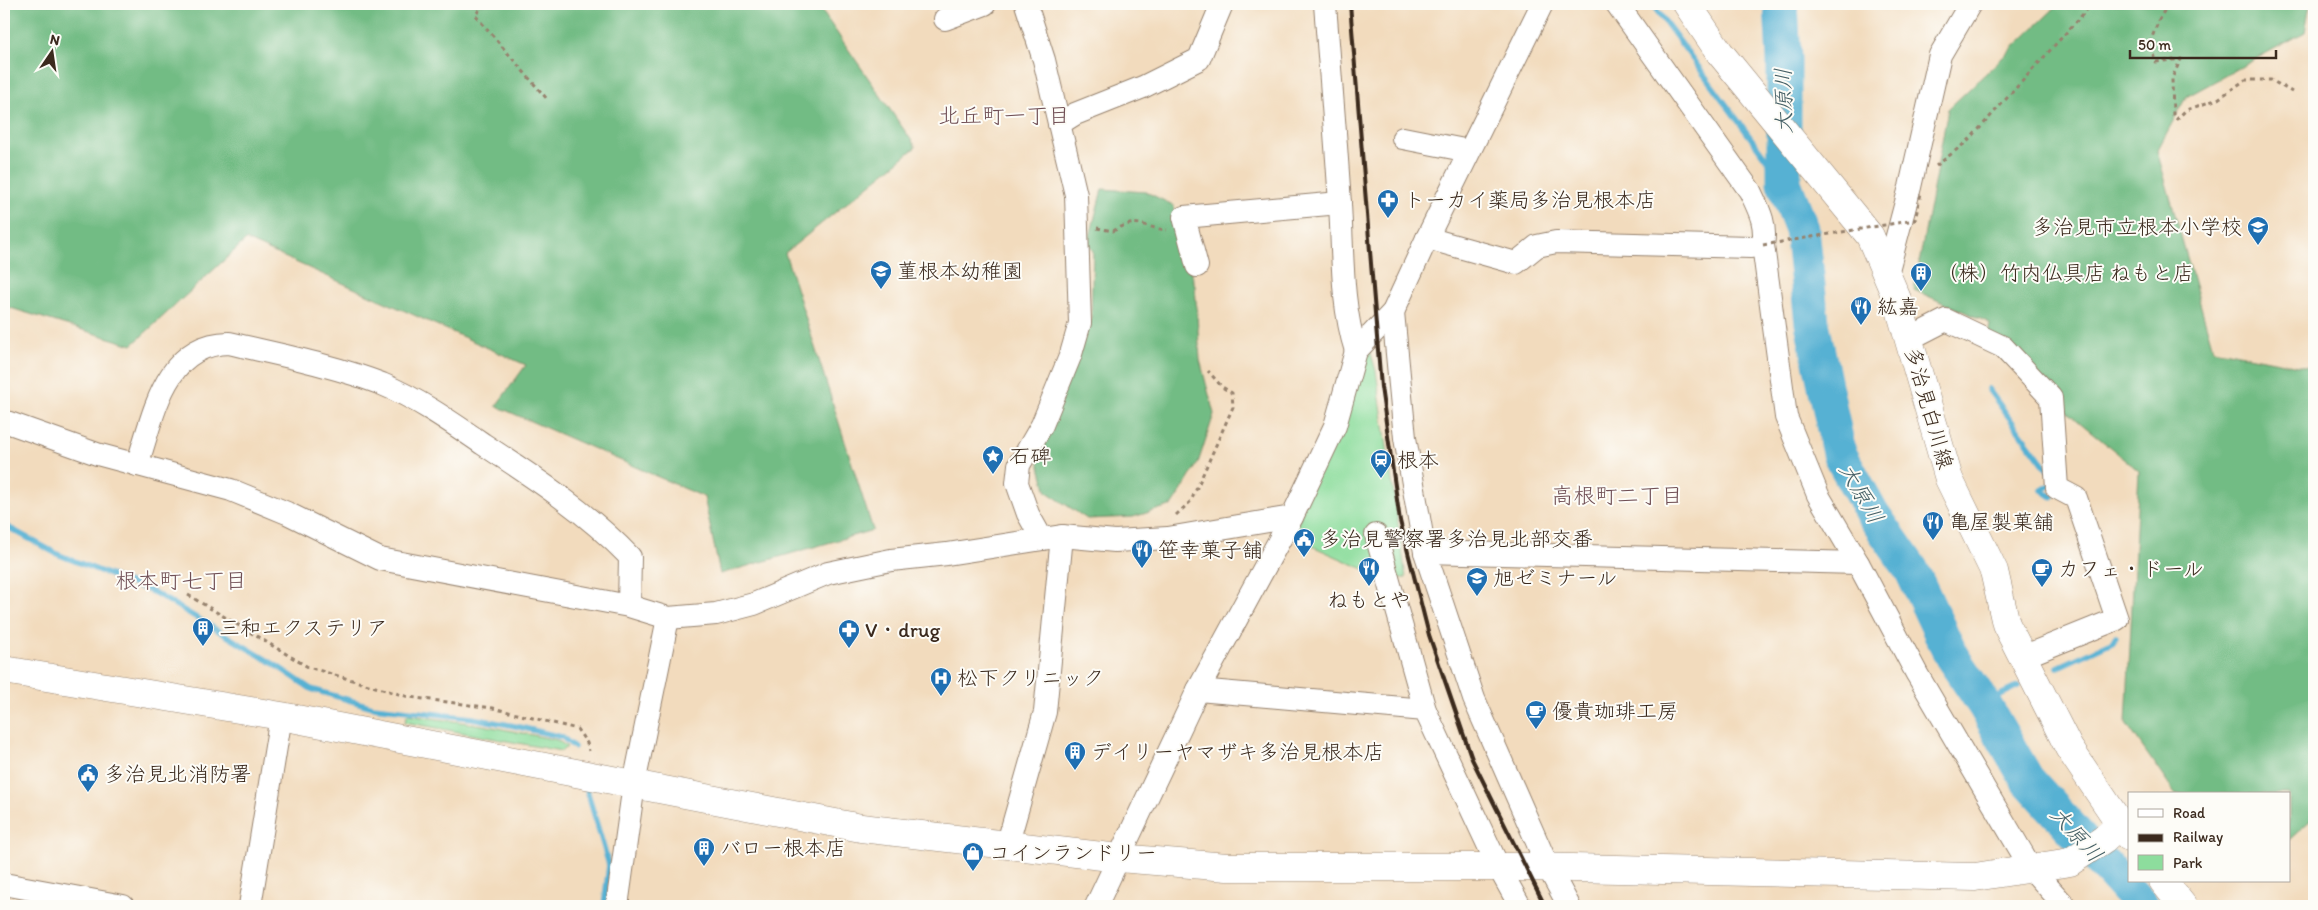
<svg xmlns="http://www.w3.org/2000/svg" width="2318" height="910" viewBox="0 0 2318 910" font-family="Itim,'Klee One',sans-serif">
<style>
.green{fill:#8ddd9d;stroke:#64845e}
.forest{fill:#72bc84;stroke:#567351}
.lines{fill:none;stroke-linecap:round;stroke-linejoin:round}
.stream{stroke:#56b1d3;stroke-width:5.5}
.river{stroke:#56b1d3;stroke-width:35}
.minor-casing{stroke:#96826e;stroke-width:24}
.tertiary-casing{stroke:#96826e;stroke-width:29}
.primary-casing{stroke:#96826e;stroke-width:29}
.path{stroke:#96826e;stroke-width:3;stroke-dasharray:4 4;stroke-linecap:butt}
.minor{stroke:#fff;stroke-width:22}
.tertiary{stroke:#fff;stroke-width:28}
.primary{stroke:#fff;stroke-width:28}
.rail{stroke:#3b2a1e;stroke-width:4}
.path-bridge{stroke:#96826e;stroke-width:3;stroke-dasharray:4 4;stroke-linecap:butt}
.labels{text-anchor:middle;stroke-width:4;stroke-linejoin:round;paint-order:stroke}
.poi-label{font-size:21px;fill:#3b2a1e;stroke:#fdfcf7;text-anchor:start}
.street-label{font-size:21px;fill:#3b2a1e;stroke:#fdfcf7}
.water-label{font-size:22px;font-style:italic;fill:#466066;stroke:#fdfcf7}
.neighbourhood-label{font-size:22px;fill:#704f55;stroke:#fdfcf7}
</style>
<rect width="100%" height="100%" fill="#fdfcf7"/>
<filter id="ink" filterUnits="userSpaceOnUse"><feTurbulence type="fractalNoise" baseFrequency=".02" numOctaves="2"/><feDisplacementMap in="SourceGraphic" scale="10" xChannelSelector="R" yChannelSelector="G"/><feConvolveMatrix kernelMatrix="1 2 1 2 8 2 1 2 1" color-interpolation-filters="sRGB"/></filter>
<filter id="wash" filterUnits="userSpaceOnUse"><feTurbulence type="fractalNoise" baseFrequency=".0096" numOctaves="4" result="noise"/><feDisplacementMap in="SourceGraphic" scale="20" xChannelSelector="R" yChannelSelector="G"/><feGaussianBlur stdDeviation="1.12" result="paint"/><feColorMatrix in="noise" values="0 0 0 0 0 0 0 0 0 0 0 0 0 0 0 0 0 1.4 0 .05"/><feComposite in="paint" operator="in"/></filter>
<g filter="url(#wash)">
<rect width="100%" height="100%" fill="#f2dbbd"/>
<g class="green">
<polygon points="1370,350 1376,371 1406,578 1384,578 1292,537 1358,372"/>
<polygon points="407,715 482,725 557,740 567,747 561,751 405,722"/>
</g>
<g class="forest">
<polygon points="4,4 817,4 916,147 785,253 873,530 720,574 704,497 496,406 526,365 246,240 132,345 4,306"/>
<polygon points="2059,4 2310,4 2305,32 2186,97 2157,151 2213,349 2314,369 2314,817 2289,840 2289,794 2175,794 2126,723 2139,471 1987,346 1990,323 1914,290 1948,109"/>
<polygon points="1102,189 1146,192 1173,205 1195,286 1200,360 1214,414 1198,463 1173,505 1133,517 1087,519 1047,492 1037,456 1091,320 1093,251 1088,244"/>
</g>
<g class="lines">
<g class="stream">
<polyline points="1652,4 1784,183"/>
<polyline points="1988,389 2048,470"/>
<polyline points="2052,484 2042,490 2052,497"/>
<polyline points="4,525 57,554 155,593 274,664 311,689 373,707 472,718 515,726 562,737 574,747"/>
<polyline points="2058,667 2114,641 2116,637"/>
<polyline points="1985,706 1996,697 2019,686"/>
<polyline points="586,787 609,865 604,906"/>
</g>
<polyline class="river" points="1781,4 1784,60 1784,183 1802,229 1812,323 1839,453 1872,513 1911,569 1952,657 1985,706 2027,779 2142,906"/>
</g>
</g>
<g filter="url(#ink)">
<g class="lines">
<g class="minor-casing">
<g id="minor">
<polyline points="1026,4 1044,60 1076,195 1080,323 1071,354 1042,425 1019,465 1017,483 1028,514 1042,539"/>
<path d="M1325 4C1330 71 1336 138 1340 204 1343 254 1341 304 1356 351"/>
<path d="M1617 4 1750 191C1759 210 1767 224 1763 245L1786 417 1818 495 1858 563 1917 674 2031 868 2065 906"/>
<polyline points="945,19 985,4"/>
<polyline points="1059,124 1075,114 1143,87 1199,59 1222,4"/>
<polyline points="1403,138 1469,151"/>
<polyline points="1427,238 1516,263 1537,246 1556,242 1751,247 1763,245"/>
<polyline points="1197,266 1184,217 1340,203"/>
<polyline points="1887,274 1910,187 1940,55 1970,4"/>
<polyline points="1393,312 1405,438 1425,552 1474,699 1548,867 1569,906"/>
<polyline points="1909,339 1946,320 2003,347 2051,398 2057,488 2076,498 2117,619 2025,656"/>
<polyline points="4,421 97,454 231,490 287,513 380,559 629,606 668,618 716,614 754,604 828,573 891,560 947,554 1062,536 1115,541 1168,538 1292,517"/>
<path d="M137 465C154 415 164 344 229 343 280 355 333 365 382 384 418 399 451 422 483 444 535 478 587 512 630 557L629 606"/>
<polyline points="1376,535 1425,710"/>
<polyline points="1425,552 1858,563"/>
<polyline points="1198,690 1425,710 1499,868 1520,906"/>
<polyline points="1007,846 1045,712 1062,536"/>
<polyline points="4,884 123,906"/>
<polyline points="250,906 281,716"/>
<polyline points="617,906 634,784 668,618"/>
<polyline points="1096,906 1198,690 1292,517 1335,426 1356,351 1393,312 1427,238 1542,4"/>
</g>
</g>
<g class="tertiary-casing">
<polyline id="tertiary" points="4,670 281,716 861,828 1119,858 1227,867 1527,867 1975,877 2070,862 2104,839 2119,825"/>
</g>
<g class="primary-casing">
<g id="primary">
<polyline points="1687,4 1720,53 1870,236 1897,299 1949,479 1994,571 2006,624 2069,748 2129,837"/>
<polyline points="2163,881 2183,906"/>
</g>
</g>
<g class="path">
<polyline points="485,4 475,15 547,99"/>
<polyline points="2169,4 2160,17 2149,45 2156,62 2181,59 2172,78 2173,116 2177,119 2186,110 2218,99 2245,80 2271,80 2292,92"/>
<polyline points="1936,166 1969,140 2092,4"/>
<path d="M1097 228 1113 231C1140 216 1142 228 1167 230"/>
<polyline points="1176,515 1191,501 1233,407 1232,393 1222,387 1208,371"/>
<polyline points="188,595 308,667 409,697 493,708 577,729 587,743 589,751"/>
</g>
<use href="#minor" class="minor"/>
<use href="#tertiary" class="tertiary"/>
<use href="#primary" class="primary"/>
<polyline class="rail" points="1350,4 1381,387 1400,521 1429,635 1472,759 1545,906"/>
<polyline class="path-bridge" points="1763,245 1915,220 1921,193"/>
</g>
</g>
<defs>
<g id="pharmacy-pin" transform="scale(1.125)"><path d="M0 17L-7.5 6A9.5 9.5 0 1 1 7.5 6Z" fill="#1f6fb2" stroke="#fdfcf7"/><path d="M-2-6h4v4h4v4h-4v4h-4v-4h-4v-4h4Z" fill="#fff"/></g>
<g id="school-pin" transform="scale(1.125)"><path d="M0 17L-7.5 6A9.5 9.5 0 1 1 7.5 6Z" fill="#1f6fb2" stroke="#fdfcf7"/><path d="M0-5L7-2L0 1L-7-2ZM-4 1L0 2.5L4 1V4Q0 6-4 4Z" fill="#fff"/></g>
<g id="building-pin" transform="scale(1.125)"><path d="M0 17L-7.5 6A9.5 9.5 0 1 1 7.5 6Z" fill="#1f6fb2" stroke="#fdfcf7"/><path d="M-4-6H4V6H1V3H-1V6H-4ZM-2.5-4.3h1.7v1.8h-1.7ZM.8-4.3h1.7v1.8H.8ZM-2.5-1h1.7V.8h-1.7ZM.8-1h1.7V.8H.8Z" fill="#fff"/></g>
<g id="restaurant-pin" transform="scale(1.125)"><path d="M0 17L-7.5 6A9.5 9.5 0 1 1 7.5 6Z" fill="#1f6fb2" stroke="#fdfcf7"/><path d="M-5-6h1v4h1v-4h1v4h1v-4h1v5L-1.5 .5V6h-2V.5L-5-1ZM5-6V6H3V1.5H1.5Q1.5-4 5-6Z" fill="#fff"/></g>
<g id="sight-pin" transform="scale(1.125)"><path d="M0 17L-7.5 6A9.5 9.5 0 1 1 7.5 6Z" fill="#1f6fb2" stroke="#fdfcf7"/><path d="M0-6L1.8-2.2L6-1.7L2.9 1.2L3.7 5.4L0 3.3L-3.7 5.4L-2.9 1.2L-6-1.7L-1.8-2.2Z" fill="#fff"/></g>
<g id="station-pin" transform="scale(1.125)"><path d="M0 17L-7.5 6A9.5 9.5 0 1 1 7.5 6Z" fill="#1f6fb2" stroke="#fdfcf7"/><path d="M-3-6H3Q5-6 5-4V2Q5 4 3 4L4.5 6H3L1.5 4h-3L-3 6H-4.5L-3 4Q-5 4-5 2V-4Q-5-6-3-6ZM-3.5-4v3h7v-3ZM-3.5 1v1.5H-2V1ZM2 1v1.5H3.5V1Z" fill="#fff"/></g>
<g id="civic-pin" transform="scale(1.125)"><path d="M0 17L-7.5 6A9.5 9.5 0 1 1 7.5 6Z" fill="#1f6fb2" stroke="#fdfcf7"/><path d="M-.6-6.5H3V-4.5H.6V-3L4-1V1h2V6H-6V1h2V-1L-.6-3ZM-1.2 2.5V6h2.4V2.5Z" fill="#fff"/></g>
<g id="cafe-pin" transform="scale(1.125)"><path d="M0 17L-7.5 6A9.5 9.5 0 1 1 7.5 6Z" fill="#1f6fb2" stroke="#fdfcf7"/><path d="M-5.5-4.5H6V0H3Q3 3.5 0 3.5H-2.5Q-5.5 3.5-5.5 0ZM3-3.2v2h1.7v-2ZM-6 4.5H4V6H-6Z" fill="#fff"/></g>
<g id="hospital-pin" transform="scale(1.125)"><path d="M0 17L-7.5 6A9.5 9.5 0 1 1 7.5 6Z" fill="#1f6fb2" stroke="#fdfcf7"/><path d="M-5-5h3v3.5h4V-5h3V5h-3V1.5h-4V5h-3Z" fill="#fff"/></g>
<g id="shop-pin" transform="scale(1.125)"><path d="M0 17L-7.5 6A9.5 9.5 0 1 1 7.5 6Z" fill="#1f6fb2" stroke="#fdfcf7"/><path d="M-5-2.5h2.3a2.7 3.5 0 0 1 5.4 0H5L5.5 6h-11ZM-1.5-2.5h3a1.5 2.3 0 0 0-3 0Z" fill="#fff"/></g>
</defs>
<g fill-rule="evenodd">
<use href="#pharmacy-pin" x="1388" y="200"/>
<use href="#school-pin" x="2258" y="227"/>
<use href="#school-pin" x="881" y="271"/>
<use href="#building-pin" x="1921" y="273"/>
<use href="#restaurant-pin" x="1861" y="307"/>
<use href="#sight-pin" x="993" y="456"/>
<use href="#station-pin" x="1381" y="460"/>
<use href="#restaurant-pin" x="1933" y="522"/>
<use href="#civic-pin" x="1304" y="539"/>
<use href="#restaurant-pin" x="1142" y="550"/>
<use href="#restaurant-pin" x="1369" y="568"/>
<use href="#cafe-pin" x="2042" y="569"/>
<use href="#school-pin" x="1477" y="578"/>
<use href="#building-pin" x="203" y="628"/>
<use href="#pharmacy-pin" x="849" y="630"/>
<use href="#hospital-pin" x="941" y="678"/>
<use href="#cafe-pin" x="1536" y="711"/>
<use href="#building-pin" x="1075" y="752"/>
<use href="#civic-pin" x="88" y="774"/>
<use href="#building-pin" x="704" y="848"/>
<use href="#shop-pin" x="973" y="853"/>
</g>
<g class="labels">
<g class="poi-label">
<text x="1404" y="207">トーカイ薬局多治見根本店</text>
<text x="2242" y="234" text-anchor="end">多治見市立根本小学校</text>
<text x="897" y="278">菫根本幼稚園</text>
<text x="1937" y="280">（株）竹内仏具店 ねもと店</text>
<text x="1877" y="314">紘嘉</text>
<text x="1009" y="463">石碑</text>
<text x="1397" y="467">根本</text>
<text x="1949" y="529">亀屋製菓舗</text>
<text x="1320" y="546">多治見警察署多治見北部交番</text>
<text x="1158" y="557">笹幸菓子舗</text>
<text x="2058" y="576">カフェ・ドール</text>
<text x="1493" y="585">旭ゼミナール</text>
<text x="1369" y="607" text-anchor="middle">ねもとや</text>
<text x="219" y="635">三和エクステリア</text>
<text x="865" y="637">V・drug</text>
<text x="957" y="685">松下クリニック</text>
<text x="1552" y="718">優貴珈琲工房</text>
<text x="1091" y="759">デイリーヤマザキ多治見根本店</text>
<text x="104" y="781">多治見北消防署</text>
<text x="720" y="855">バロー根本店</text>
<text x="989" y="860">コインランドリー</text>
</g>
<g class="street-label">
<text transform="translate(1929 408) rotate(74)" y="7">多治見白川線</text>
</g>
<g class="water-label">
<text transform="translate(1783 101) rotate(-91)" y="8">大原川</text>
<text transform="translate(1862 493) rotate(60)" y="8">大原川</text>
<text transform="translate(2077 834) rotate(48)" y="8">大原川</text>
</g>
<g class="neighbourhood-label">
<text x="1004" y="123">北丘町一丁目</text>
<text x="1617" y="503">高根町二丁目</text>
<text x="181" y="588">根本町七丁目</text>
</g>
</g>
<rect width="2318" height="910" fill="none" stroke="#fdfcf7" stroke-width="20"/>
<rect x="2128" y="792" width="162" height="90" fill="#fdfcf7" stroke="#afa8a0"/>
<rect x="2138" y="809" width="25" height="8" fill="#ffffff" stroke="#afa8a0"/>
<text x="2173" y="818" font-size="15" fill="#3b2a1e">Road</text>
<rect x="2138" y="834" width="25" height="8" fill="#3b2a1e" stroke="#afa8a0"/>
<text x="2173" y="842" font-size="15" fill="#3b2a1e">Railway</text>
<rect x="2138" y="855" width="25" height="15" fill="#8ddd9d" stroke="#afa8a0"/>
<text x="2173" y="868" font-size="15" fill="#3b2a1e">Park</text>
<g transform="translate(52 52) rotate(13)" stroke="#fdfcf7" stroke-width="4" paint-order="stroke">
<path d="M0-4L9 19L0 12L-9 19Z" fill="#3b2a1e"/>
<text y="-8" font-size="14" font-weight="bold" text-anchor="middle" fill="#3b2a1e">N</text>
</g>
<path d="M2130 50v8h146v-8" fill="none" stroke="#3b2a1e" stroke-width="2.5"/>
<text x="2138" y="50" font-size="15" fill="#3b2a1e" stroke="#fdfcf7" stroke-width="4" paint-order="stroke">50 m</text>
</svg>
